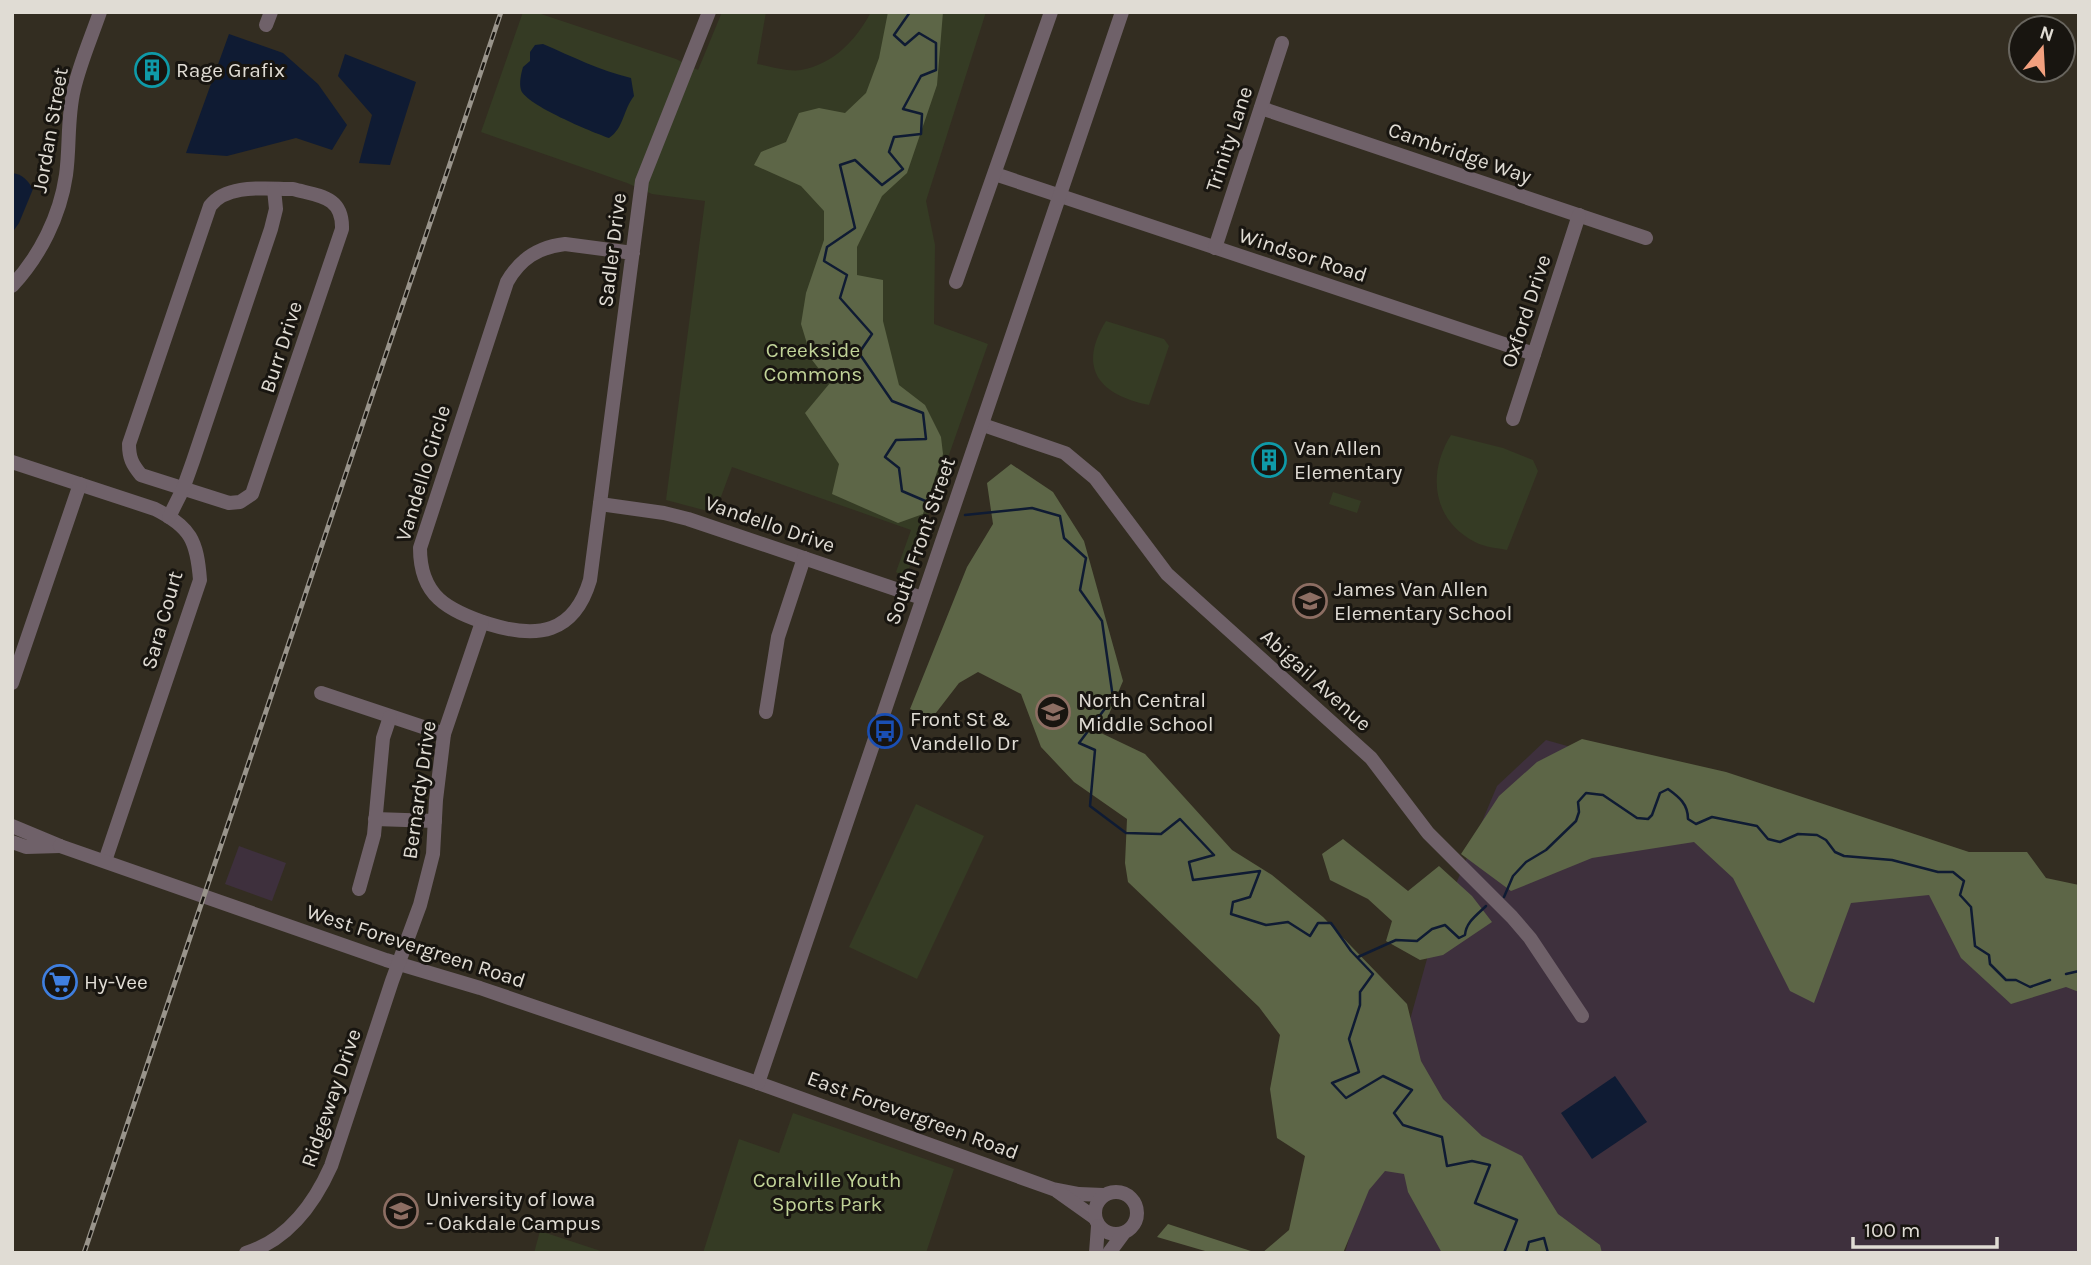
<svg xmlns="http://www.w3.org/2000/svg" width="2091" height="1265" viewBox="0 0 2091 1265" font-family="Karla,sans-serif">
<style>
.industrial{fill:#3e303d}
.green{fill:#353b24}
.forest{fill:#5d6647}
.water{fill:#0f1b33}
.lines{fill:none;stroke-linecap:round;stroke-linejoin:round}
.stream{stroke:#0f1b33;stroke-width:2.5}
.minor{stroke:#6f6169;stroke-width:14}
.rail-casing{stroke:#99948b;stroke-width:5}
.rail{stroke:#181510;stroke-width:2.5;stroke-dasharray:8;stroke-linecap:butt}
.labels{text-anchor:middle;stroke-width:6;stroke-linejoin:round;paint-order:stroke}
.poi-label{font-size:21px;fill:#e0dcd4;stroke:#181510;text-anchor:start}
.street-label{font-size:21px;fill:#e0dcd4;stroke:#181510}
.park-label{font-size:21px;fill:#c1d398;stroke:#181510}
</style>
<rect width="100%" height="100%" fill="#332d21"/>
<g class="industrial">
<polygon points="1546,740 2079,891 2079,1253 1345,1253 1432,941 1497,786"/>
<polygon points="239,846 286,863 272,901 225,884"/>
</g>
<g class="green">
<path d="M523 12H535L676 59 698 70 722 12H766L757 64C770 66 788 72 801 70 834 64 856 40 871 12H986L926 201 935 245 934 324 988 344 906 577 896 572 911 530 732 467 715 513 666 500 705 201 652 194 627 183 481 132Z"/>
<path d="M1106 321 1164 339 1169 346 1149 405C1099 395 1077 368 1106 321Z"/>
<path d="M1451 435 1503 448 1533 460 1538 471 1507 550C1497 548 1484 547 1475 542 1432 520 1427 473 1451 435Z"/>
<polygon points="1333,492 1361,501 1357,513 1329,504"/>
<polygon points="916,804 984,836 917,979 849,947"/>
<polygon points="793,1113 954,1169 926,1253 703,1253 739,1139 779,1153"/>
<polygon points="540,1231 543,1232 607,1253 534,1253"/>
</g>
<g class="forest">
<polygon points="888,12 943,12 937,85 907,173 882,196 857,247 857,275 883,280 883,321 899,385 925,405 941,437 943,454 923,514 898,523 832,494 839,464 805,413 830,383 812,360 801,324 806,293 824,240 824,211 801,186 754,165 761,152 786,142 799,113 819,108 845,113 866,93 879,58"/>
<polygon points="1011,464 1053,492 1084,541 1123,681 1101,733 1145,754 1232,850 1272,875 1323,917 1407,1004 1421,1061 1443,1099 1482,1136 1522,1156 1558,1214 1600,1245 1602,1253 1442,1253 1408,1192 1404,1174 1385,1171 1369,1190 1343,1253 1262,1253 1289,1230 1305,1156 1277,1138 1270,1089 1280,1035 1259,1007 1128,882 1125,863 1127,819 1074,782 1041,747 1021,694 978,672 959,683 932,718 910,709 967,567 993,524 987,483"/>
<polygon points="1582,739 1726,772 1969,852 2027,852 2046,878 2079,885 2079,992 2066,987 2011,1004 1961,958 1929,895 1851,903 1814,1003 1790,991 1733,878 1694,842 1592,858 1511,891 1461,854 1499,796 1537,762"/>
<polygon points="1343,839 1408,891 1439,866 1472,896 1492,922 1443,955 1420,960 1386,941 1392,921 1368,899 1330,880 1322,854"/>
<polygon points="1168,1224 1257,1253 1212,1253 1157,1237"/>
</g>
<g class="water">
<polygon points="229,34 283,53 318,84 347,125 332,150 296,138 227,156 186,153"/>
<path d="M543 44C573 57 599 70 631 78L634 96C623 110 624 128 609 138 592 132 526 105 521 90 519 83 521 74 523 67L530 61V52L535 45Z"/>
<polygon points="345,54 416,82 390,165 359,163 372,115 338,76"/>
<path d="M12 173C23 174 28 181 33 189L19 223 12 233Z"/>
<polygon points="1615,1076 1647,1122 1592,1159 1561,1113"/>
</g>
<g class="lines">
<g class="stream">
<polyline points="910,12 894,35 905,45 919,33 936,43 936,70 921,76 903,109 922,114 921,134 894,137 889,152 903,169 882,185 855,160 840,165 855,228 827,247 824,261 847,275 840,298 872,334 859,353 892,401 923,413 926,439 896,440 885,457 899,468 902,491 930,503"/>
<polyline points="965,515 1032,508 1060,516 1064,538 1086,558 1080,590 1102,621 1113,698 1079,743 1095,750 1090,806 1126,833 1161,834 1180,819 1214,855 1189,862 1193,880 1260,871 1250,897 1233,902 1231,914 1266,925 1288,922 1310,936 1318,923 1331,923 1351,951 1373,974 1360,992 1360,1005 1349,1039 1359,1072 1332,1083 1346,1098 1383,1076 1412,1090 1394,1113 1403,1125 1442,1137 1447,1166 1472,1161 1490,1165 1475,1203 1517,1220 1504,1253"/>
<path d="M1504 897 1513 876 1526 862 1546 850 1576 821 1579 812 1578 802 1586 793 1603 795 1637 818 1648 819 1652 815 1660 793 1668 789C1679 797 1688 804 1688 819L1696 824 1712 817 1757 826 1768 839 1780 842 1798 834 1817 835 1826 840 1835 852 1844 856 1892 860 1938 872H1953L1964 881 1960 895 1971 907 1975 946 1989 955 1990 964 2006 980H2016L2030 987 2050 980"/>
<path d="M1358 957 1396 940 1417 941 1432 929 1445 925 1459 938 1465 935C1466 922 1477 915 1486 906"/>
<polyline points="2066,974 2079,971"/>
<polyline points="1526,1253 1529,1242 1544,1238 1548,1253"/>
</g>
<g class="minor">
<polyline points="266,25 271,12"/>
<polyline points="1261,108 1646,238"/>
<polyline points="995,174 1534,354"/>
<path d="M293 189C319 196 343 196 342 229L252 494 240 502 229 503 141 475C132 464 129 458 129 444L210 206C227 183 267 189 293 189Z"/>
<polyline points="1215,248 1282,43"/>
<path d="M633 253 565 244C538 247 520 259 507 282L420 548C420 596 447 610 489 624 537 639 574 634 590 580L642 181 709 12"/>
<polyline points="956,282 1051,12"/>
<path d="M12 286C40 256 60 216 66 175 70 147 67 117 74 89 80 63 91 38 100 12"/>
<polyline points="1513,419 1579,215"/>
<polyline points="983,425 1065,453 1095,478 1167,574 1371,758 1428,833 1512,917 1530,938 1582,1016"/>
<path d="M12 462 155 509C191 527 197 541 200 580L105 861"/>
<polyline points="600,504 664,513 688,519 922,598"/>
<polyline points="169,517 183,489 193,461 271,229 276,209 274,189"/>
<polyline points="12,683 80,484"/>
<polyline points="321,693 444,734"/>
<polyline points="766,712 778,637 804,558"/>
<polyline points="375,819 435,821"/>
<polyline points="12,826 60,846 26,847 12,842"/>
<polyline points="60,846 386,960 480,988 758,1083 1053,1189 1079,1194 1103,1195"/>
<polyline points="359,889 374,835 383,738 390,717"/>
<polyline points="758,1083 1122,12"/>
<polyline points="1057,1191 1095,1218"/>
<circle cx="1116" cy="1213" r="21"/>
<path d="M246 1253C287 1240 314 1204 331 1166L392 981 420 905 433 854 436 800 444 734 482 622"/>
<polyline points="1096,1253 1098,1226"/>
<polyline points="1109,1253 1123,1234"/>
</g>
<g class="rail-casing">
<polyline id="rail" points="84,1253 501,12"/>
</g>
<use href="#rail" class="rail"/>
</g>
<defs>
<g id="building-ring" transform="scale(1.75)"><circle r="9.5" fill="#181510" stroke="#0f9aa8" stroke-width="1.5"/><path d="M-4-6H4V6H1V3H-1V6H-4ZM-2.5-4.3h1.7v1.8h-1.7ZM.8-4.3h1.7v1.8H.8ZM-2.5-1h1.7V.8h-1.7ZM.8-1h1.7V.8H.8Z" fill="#0f9aa8"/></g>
<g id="school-ring" transform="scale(1.75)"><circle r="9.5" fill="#181510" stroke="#8d6e63" stroke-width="1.5"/><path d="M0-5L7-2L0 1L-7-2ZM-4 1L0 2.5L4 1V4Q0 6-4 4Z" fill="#8d6e63"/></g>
<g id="bus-ring" transform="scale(1.75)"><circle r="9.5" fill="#181510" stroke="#1a4fb4" stroke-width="1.5"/><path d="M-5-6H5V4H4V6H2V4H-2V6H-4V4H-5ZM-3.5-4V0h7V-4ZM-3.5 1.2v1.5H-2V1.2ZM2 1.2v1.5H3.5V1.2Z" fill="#1a4fb4"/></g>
<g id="supermarket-ring" transform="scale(1.75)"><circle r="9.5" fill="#181510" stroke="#3f7fe0" stroke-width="1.5"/><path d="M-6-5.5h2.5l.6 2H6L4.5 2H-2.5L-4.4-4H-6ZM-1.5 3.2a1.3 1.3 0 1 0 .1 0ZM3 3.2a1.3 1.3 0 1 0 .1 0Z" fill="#3f7fe0"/></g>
<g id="university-ring" transform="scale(1.75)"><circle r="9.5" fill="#181510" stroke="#8d6e63" stroke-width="1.5"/><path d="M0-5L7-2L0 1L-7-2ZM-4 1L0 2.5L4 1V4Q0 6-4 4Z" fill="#8d6e63"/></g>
</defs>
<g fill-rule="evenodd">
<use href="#building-ring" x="152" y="70"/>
<use href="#building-ring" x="1269" y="460"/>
<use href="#school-ring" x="1310" y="601"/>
<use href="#school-ring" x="1053" y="712"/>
<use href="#bus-ring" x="885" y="731"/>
<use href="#supermarket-ring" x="60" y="982"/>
<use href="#university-ring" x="401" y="1211"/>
</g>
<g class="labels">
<g class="poi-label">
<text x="176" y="77">Rage Grafix</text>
<text x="1294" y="455">Van Allen<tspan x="1294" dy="24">Elementary</tspan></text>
<text x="1334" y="596">James Van Allen<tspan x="1334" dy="24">Elementary School</tspan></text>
<text x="1078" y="707">North Central<tspan x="1078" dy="24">Middle School</tspan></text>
<text x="910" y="726">Front St &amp;<tspan x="910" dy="24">Vandello Dr</tspan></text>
<text x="84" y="989">Hy-Vee</text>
<text x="426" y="1206">University of Iowa<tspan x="426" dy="24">- Oakdale Campus</tspan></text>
</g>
<g class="street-label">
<text transform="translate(50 130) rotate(-80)" y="7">Jordan Street</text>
<text transform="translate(1229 139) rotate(-72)" y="7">Trinity Lane</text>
<text transform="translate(1460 153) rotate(19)" y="7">Cambridge Way</text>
<text transform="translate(612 250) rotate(-83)" y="7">Sadler Drive</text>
<text transform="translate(1303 255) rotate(18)" y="7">Windsor Road</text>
<text transform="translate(1526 311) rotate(-72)" y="7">Oxford Drive</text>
<text transform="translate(281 347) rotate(-72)" y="7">Burr Drive</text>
<text transform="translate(423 473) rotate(-73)" y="7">Vandello Circle</text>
<text transform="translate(770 524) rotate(19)" y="7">Vandello Drive</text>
<text transform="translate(920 541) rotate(-71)" y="7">South Front Street</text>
<text transform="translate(162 620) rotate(-74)" y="7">Sara Court</text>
<text transform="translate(1316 680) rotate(42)" y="7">Abigail Avenue</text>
<text transform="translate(419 790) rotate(-82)" y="7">Bernardy Drive</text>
<text transform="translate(416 946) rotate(18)" y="7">West Forevergreen Road</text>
<text transform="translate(331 1098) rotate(-71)" y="7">Ridgeway Drive</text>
<text transform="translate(913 1115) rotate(20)" y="7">East Forevergreen Road</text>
</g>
<g class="park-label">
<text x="813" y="357">Creekside<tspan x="813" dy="24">Commons</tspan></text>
<text x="827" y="1187">Coralville Youth<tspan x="827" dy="24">Sports Park</tspan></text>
</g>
</g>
<rect width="2091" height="1265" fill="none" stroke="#e0dcd4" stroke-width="28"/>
<g transform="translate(2042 49) rotate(18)"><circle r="33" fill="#181510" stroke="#68655e" stroke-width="2"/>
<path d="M0-5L12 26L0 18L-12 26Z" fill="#f2a07f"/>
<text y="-10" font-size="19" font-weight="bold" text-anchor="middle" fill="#e0dcd4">N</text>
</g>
<path d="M1853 1237v10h144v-10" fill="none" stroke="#e0dcd4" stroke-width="3.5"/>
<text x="1864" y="1237" font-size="21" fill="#e0dcd4" stroke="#181510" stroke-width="5" paint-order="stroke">100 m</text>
</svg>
